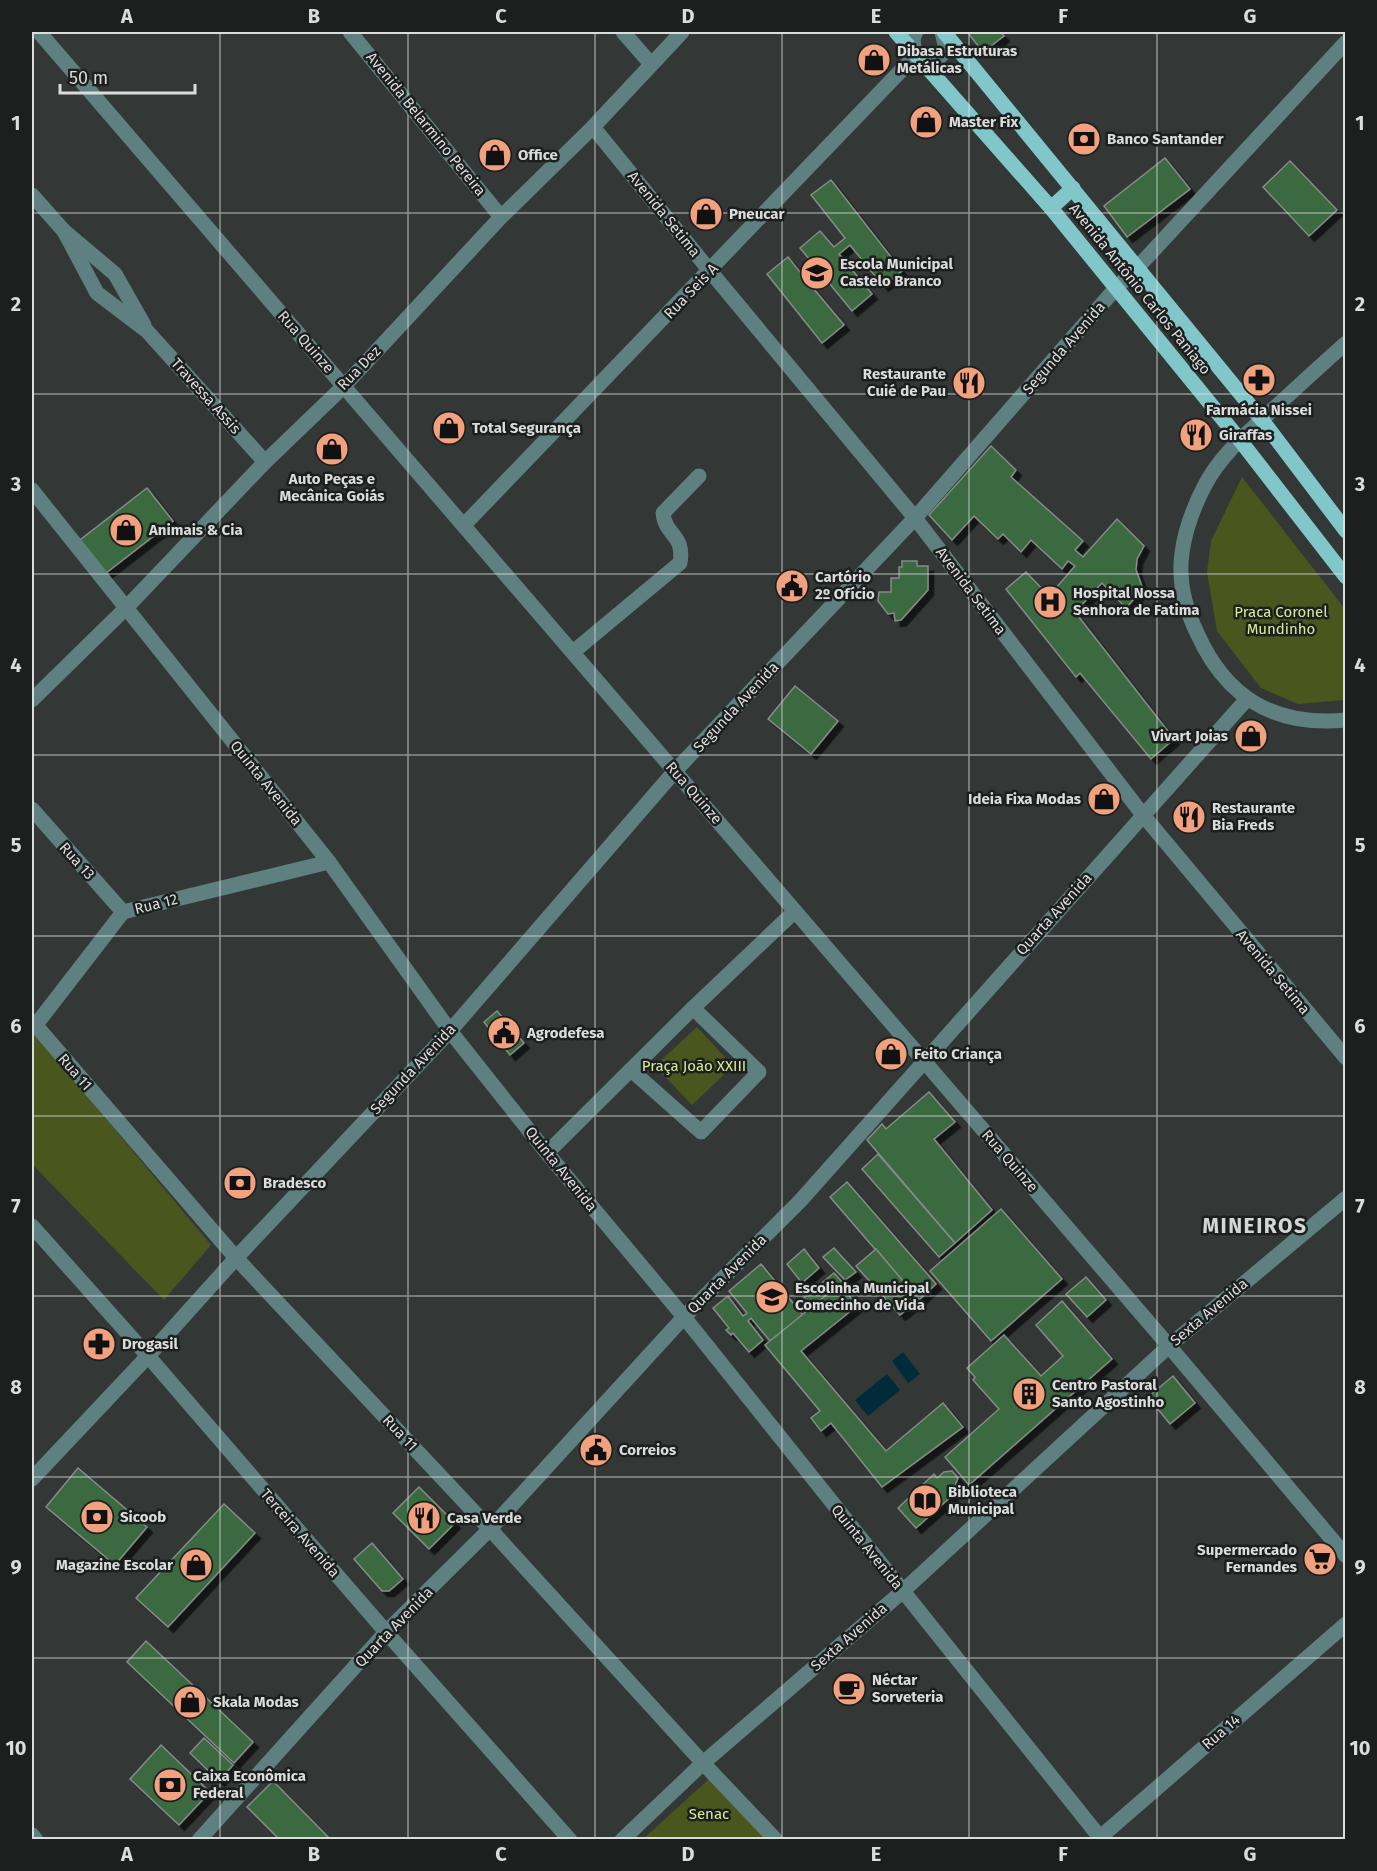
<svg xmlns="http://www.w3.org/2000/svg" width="1377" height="1871" viewBox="0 0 1377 1871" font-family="'Fira Sans',sans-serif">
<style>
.green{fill:#49561e}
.water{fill:#002b38}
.building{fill:#3b6940;stroke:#878b87;stroke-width:1.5;filter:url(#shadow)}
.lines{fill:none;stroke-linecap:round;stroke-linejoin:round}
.minor{stroke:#5f8080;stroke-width:15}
.major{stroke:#81c7c9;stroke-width:15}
.grid{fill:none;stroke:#dadddc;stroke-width:1.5;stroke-opacity:0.55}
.labels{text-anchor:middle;stroke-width:5;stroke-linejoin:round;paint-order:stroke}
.poi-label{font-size:15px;font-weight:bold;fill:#dadddc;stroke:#1d1f1e;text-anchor:start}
.street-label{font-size:15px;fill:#dadddc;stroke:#1d1f1e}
.park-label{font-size:15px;fill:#d5ec96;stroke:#1d1f1e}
.district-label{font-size:21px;font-weight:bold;letter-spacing:1.5px;fill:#d1d8d5;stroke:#1d1f1e}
.neatline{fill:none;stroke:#dadddc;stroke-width:2}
.grid-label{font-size:20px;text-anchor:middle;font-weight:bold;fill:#dadddc}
</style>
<defs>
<filter id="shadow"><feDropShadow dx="5.5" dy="5.5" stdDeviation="0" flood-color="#0009"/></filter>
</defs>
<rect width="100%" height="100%" fill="#333837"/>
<g class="green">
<polygon points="1242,477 1345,609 1345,700 1298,704 1261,688 1217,631 1207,572 1211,541"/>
<polygon points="697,1027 733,1066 692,1105 655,1066"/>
<polygon points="32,1030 211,1245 164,1300 32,1164"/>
<polygon points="710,1778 770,1840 642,1840"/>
</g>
<g class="water">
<polygon points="903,1352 920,1374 908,1383 892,1361"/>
<polygon points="887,1374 900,1390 868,1416 855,1400"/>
</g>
<g class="building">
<polygon points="970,32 1000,32 1004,36 983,52 968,33"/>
<polygon points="1165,158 1190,189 1127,237 1104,206"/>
<polygon points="1290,161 1337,210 1309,236 1263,187"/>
<polygon points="831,180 902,271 883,286 850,245 839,254 872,294 852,311 820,272 808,282 844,325 822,343 767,274 788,257 803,276 815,266 800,248 820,231 834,247 845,238 811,195"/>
<polygon points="991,446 1016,470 1011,477 1083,541 1075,550 1083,557 1117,519 1144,546 1137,559 1136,570 1143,589 1126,608 1102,583 1075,612 1174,739 1151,759 1080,673 1076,677 1006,589 1026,572 1049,596 1075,566 1068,561 1062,569 1031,540 1021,552 1003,534 998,539 974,516 952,540 929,515"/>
<polygon points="147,488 173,521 106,573 80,540"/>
<polygon points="902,561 917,561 917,566 928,566 928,590 901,620 895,621 894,613 888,614 878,601 879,592 891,592 891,578 899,578 899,567 902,567"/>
<polygon points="795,686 838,721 811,754 768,719"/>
<polygon points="497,1011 524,1043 510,1055 484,1022"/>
<polygon points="929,1092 955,1122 934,1139 992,1210 955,1243 867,1140 882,1124 886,1129"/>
<polygon points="878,1154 955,1243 939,1257 862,1169"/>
<polygon points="847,1182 936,1284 919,1300 830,1197"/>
<polygon points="1001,1209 1062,1279 991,1341 930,1271"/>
<polygon points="834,1248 856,1272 845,1280 823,1257"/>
<polygon points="804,1249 819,1268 802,1283 787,1264"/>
<polygon points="876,1249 919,1300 900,1315 856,1266"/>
<polygon points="761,1264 803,1315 770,1341 751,1318 748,1321 763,1340 749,1352 733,1333 731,1335 726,1330 729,1328 713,1308 728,1296 743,1316 747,1313 729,1291"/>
<polygon points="834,1273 842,1282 809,1310 801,1300"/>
<polygon points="1086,1277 1106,1300 1087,1317 1066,1294"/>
<polygon points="840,1284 857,1306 801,1351 886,1451 943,1403 963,1427 882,1487 831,1423 821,1431 811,1418 820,1411 765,1345"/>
<polygon points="1062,1301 1112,1359 969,1485 945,1457 999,1409 973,1380 975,1377 967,1368 1004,1335 1041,1376 1063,1356 1036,1325"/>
<polygon points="1173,1376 1195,1403 1170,1424 1148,1397"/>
<polygon points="78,1468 147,1527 115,1565 46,1507"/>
<polygon points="952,1471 958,1478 955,1486 950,1491 953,1495 916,1528 898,1508 934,1474 937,1478 944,1472"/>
<polygon points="419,1487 455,1523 429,1549 393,1513"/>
<polygon points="224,1504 255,1533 168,1627 136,1598"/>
<polygon points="372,1543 403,1579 389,1591 382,1591 354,1559"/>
<polygon points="146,1641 253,1742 234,1763 127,1662"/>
<polygon points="204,1738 233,1765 219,1781 190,1753"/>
<polygon points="161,1745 210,1792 179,1825 130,1779"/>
<polygon points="273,1781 331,1840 280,1840 247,1807"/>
</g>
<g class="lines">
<g class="minor">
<polyline points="39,32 1169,1346 1346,1556"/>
<polyline points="350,32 501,217"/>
<polyline points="623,32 651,64"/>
<path d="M916 32C911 39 914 46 916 55 929 61 939 63 946 49L942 32"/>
<polyline points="593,127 710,271 915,518 1143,815 1346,1058"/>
<polyline points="32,195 64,231 115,274 144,325"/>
<polyline points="64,231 97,293 147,331 265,462"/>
<path d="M1346 343C1320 366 1294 390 1268 414 1245 435 1220 456 1205 485 1194 506 1185 530 1182 553 1178 581 1185 608 1197 633 1226 698 1274 727 1346 720"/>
<polyline points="32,490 329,862 450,1031 547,1153 684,1317 1102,1840"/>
<polyline points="464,525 916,55"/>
<path d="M573 652 680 563C685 534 665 536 663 513L699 476"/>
<polyline points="32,700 126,608 265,462 344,386 501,217 593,127 682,32"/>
<polyline points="32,809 123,912"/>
<polyline points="32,1021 236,1258 490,1529 703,1763 776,1840"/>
<polyline points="35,1026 123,912 329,862"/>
<polyline points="631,1070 701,1132 759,1072 693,1008"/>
<polyline points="547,1153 693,1008 795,911"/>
<polyline points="32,1226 148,1356 386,1632 570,1840"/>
<polyline points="32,1479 148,1356 236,1258 450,1031 675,771 915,518 1116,288 1138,267 1346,42"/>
<polyline points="32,1835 36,1840"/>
<polyline points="199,1840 386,1632 490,1529 684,1317 801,1200 1247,699"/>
<polyline points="622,1840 703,1763 903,1591 1169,1346 1346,1198"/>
<polyline points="1097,1840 1346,1624"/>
</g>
<g class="major">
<polyline points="896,32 1051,208 1239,439 1346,577"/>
<polyline points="944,32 1262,420 1346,531"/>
<polyline points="1051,208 1073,188"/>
</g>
</g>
<path class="grid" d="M220 32V1840M408 32V1840M595 32V1840M782 32V1840M969 32V1840M1157 32V1840M32 213H1346M32 394H1346M32 574H1346M32 755H1346M32 936H1346M32 1116H1346M32 1296H1346M32 1477H1346M32 1658H1346"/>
<defs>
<g id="shop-disc" transform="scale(1.725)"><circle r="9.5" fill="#f2a17e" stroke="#1d1f1e"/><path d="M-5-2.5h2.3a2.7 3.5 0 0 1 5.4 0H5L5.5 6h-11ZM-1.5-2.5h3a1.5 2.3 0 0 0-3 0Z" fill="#111"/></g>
<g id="bank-disc" transform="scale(1.725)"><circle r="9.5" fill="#f2a17e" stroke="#1d1f1e"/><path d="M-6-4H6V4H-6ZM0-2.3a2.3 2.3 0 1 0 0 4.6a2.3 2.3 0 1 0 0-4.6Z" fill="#111"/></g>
<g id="school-disc" transform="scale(1.725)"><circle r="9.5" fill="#f2a17e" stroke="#1d1f1e"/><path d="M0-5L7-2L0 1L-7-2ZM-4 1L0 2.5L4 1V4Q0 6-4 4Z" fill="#111"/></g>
<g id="pharmacy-disc" transform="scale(1.725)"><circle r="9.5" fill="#f2a17e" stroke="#1d1f1e"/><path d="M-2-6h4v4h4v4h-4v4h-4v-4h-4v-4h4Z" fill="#111"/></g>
<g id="restaurant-disc" transform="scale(1.725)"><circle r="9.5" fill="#f2a17e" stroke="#1d1f1e"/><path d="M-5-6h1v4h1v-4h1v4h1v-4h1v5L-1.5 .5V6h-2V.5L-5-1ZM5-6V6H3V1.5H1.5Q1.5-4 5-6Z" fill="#111"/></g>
<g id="civic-disc" transform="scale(1.725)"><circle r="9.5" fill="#f2a17e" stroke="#1d1f1e"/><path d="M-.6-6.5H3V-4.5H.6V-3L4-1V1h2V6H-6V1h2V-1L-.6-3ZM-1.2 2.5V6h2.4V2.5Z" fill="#111"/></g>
<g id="hospital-disc" transform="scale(1.725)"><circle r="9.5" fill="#f2a17e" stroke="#1d1f1e"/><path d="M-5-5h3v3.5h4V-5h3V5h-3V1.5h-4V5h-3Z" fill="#111"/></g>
<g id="building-disc" transform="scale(1.725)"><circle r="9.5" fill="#f2a17e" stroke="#1d1f1e"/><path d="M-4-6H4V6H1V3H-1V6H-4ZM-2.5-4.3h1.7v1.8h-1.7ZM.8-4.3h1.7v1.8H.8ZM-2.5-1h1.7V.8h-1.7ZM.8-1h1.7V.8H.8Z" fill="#111"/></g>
<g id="library-disc" transform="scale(1.725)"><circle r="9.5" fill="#f2a17e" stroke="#1d1f1e"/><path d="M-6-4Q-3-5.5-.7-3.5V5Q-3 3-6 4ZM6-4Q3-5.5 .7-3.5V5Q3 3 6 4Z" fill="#111"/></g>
<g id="supermarket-disc" transform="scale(1.725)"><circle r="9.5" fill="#f2a17e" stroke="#1d1f1e"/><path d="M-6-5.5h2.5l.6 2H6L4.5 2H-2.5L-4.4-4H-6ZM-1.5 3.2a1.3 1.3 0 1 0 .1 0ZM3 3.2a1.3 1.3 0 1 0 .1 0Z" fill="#111"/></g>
<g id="cafe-disc" transform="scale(1.725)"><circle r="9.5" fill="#f2a17e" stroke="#1d1f1e"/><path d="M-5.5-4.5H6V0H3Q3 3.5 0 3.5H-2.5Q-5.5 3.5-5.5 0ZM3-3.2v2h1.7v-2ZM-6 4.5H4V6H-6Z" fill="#111"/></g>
</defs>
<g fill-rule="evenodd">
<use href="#shop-disc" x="874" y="60"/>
<use href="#shop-disc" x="926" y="122"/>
<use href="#bank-disc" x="1084" y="139"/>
<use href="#shop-disc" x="495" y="155"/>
<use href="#shop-disc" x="706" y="214"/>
<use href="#school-disc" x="817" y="273"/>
<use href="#pharmacy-disc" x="1259" y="380"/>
<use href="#restaurant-disc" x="969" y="383"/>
<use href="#shop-disc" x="449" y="428"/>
<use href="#restaurant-disc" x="1196" y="435"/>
<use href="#shop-disc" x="332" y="449"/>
<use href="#shop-disc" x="126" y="530"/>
<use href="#civic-disc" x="792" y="586"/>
<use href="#hospital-disc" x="1050" y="602"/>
<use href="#shop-disc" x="1251" y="736"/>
<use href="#shop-disc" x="1104" y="799"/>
<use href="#restaurant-disc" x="1189" y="817"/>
<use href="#civic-disc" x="504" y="1033"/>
<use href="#shop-disc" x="891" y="1054"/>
<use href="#bank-disc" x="240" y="1183"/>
<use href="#school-disc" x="772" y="1297"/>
<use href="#pharmacy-disc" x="99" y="1344"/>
<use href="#building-disc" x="1029" y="1394"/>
<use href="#civic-disc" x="596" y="1450"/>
<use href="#library-disc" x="925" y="1501"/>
<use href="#bank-disc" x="97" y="1517"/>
<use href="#restaurant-disc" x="424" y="1518"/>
<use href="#supermarket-disc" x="1320" y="1559"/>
<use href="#shop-disc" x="196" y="1565"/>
<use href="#cafe-disc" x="849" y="1689"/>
<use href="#shop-disc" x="190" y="1702"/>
<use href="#bank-disc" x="170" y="1785"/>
</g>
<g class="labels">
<g class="poi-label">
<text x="897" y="56">Dibasa Estruturas<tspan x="897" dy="17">Metálicas</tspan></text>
<text x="949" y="127">Master Fix</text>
<text x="1107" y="144">Banco Santander</text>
<text x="518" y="160">Office</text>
<text x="729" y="219">Pneucar</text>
<text x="840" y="269">Escola Municipal<tspan x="840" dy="17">Castelo Branco</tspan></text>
<text x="946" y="379" text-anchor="end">Restaurante<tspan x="946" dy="17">Cuié de Pau</tspan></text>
<text x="1259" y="415" text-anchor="middle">Farmácia Nissei</text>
<text x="472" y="433">Total Segurança</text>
<text x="1219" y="440">Giraffas</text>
<text x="332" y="484" text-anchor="middle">Auto Peças e<tspan x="332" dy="17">Mecânica Goiás</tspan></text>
<text x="149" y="535">Animais &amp; Cia</text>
<text x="815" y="582">Cartório<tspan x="815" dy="17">2º Ofício</tspan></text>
<text x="1073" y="598">Hospital Nossa<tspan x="1073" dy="17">Senhora de Fatima</tspan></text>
<text x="1228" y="741" text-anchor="end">Vivart Joias</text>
<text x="1081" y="804" text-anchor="end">Ideia Fixa Modas</text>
<text x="1212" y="813">Restaurante<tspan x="1212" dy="17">Bia Freds</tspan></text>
<text x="527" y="1038">Agrodefesa</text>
<text x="914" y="1059">Feito Criança</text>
<text x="263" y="1188">Bradesco</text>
<text x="795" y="1293">Escolinha Municipal<tspan x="795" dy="17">Comecinho de Vida</tspan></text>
<text x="122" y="1349">Drogasil</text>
<text x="1052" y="1390">Centro Pastoral<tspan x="1052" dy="17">Santo Agostinho</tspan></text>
<text x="619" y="1455">Correios</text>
<text x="948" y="1497">Biblioteca<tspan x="948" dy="17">Municipal</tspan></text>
<text x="120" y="1522">Sicoob</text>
<text x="447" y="1523">Casa Verde</text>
<text x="1297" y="1555" text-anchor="end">Supermercado<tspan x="1297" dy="17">Fernandes</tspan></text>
<text x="173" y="1570" text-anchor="end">Magazine Escolar</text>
<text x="872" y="1685">Néctar<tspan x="872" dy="17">Sorveteria</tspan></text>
<text x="213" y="1707">Skala Modas</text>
<text x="193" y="1781">Caixa Econômica<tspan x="193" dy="17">Federal</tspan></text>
</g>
<g class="street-label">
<text transform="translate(426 124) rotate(51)" y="5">Avenida Belarmino Pereira</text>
<text transform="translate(664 214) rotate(51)" y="5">Avenida Setima</text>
<text transform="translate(1140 289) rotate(51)" y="5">Avenida Antônio Carlos Paniago</text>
<text transform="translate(691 291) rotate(-46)" y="5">Rua Seis A</text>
<text transform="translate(306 342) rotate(49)" y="5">Rua Quinze</text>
<text transform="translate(1064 348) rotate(-49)" y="5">Segunda Avenida</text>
<text transform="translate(359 368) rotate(-46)" y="5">Rua Dez</text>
<text transform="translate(206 396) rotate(48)" y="5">Travessa Assis</text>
<text transform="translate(971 591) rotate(53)" y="5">Avenida Setima</text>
<text transform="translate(736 707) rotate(-47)" y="5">Segunda Avenida</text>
<text transform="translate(266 783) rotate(51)" y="5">Quinta Avenida</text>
<text transform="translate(694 793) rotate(49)" y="5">Rua Quinze</text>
<text transform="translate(77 861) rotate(48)" y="5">Rua 13</text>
<text transform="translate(156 904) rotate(-14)" y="5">Rua 12</text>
<text transform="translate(1054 914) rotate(-48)" y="5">Quarta Avenida</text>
<text transform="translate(1273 972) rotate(50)" y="5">Avenida Setima</text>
<text transform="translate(413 1069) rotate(-47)" y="5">Segunda Avenida</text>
<text transform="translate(75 1072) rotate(49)" y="5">Rua 11</text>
<text transform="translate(1010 1161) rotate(49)" y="5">Rua Quinze</text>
<text transform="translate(561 1169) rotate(51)" y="5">Quinta Avenida</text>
<text transform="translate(727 1274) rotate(-45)" y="5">Quarta Avenida</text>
<text transform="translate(1209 1312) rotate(-40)" y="5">Sexta Avenida</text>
<text transform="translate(400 1433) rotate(47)" y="5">Rua 11</text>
<text transform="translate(300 1533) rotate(49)" y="5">Terceira Avenida</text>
<text transform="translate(867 1547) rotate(51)" y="5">Quinta Avenida</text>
<text transform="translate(394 1627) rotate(-46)" y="5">Quarta Avenida</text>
<text transform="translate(849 1637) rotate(-41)" y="5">Sexta Avenida</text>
<text transform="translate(1221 1732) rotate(-41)" y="5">Rua 14</text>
</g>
<g class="park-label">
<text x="1281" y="617">Praca Coronel<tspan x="1281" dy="17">Mundinho</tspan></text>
<text x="694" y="1071">Praça João XXIII</text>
<text x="709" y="1819">Senac</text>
</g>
<g class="district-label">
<text x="1255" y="1233">MINEIROS</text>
</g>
</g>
<rect width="1377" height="1871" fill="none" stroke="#1d1f1e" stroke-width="66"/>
<path d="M60 84v9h135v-9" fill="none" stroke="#dadddc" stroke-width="3"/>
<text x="69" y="84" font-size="18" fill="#dadddc" stroke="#1d1f1e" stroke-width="4.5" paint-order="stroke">50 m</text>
<rect x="33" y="33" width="1311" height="1805" class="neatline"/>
<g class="grid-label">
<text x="127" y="23">A</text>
<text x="314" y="23">B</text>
<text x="501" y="23">C</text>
<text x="688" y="23">D</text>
<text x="876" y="23">E</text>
<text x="1063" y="23">F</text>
<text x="1250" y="23">G</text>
<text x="16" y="130">1</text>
<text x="1360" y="130">1</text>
<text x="16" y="311">2</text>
<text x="1360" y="311">2</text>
<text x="16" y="491">3</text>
<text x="1360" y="491">3</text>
<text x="16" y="672">4</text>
<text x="1360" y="672">4</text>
<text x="16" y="852">5</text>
<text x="1360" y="852">5</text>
<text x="16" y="1033">6</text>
<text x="1360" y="1033">6</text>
<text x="16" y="1213">7</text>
<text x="1360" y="1213">7</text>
<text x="16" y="1394">8</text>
<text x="1360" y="1394">8</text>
<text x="16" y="1574">9</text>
<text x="1360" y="1574">9</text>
<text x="16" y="1755">10</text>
<text x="1360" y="1755">10</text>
<text x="127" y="1861">A</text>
<text x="314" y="1861">B</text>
<text x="501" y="1861">C</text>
<text x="688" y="1861">D</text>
<text x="876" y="1861">E</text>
<text x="1063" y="1861">F</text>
<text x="1250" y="1861">G</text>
</g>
</svg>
